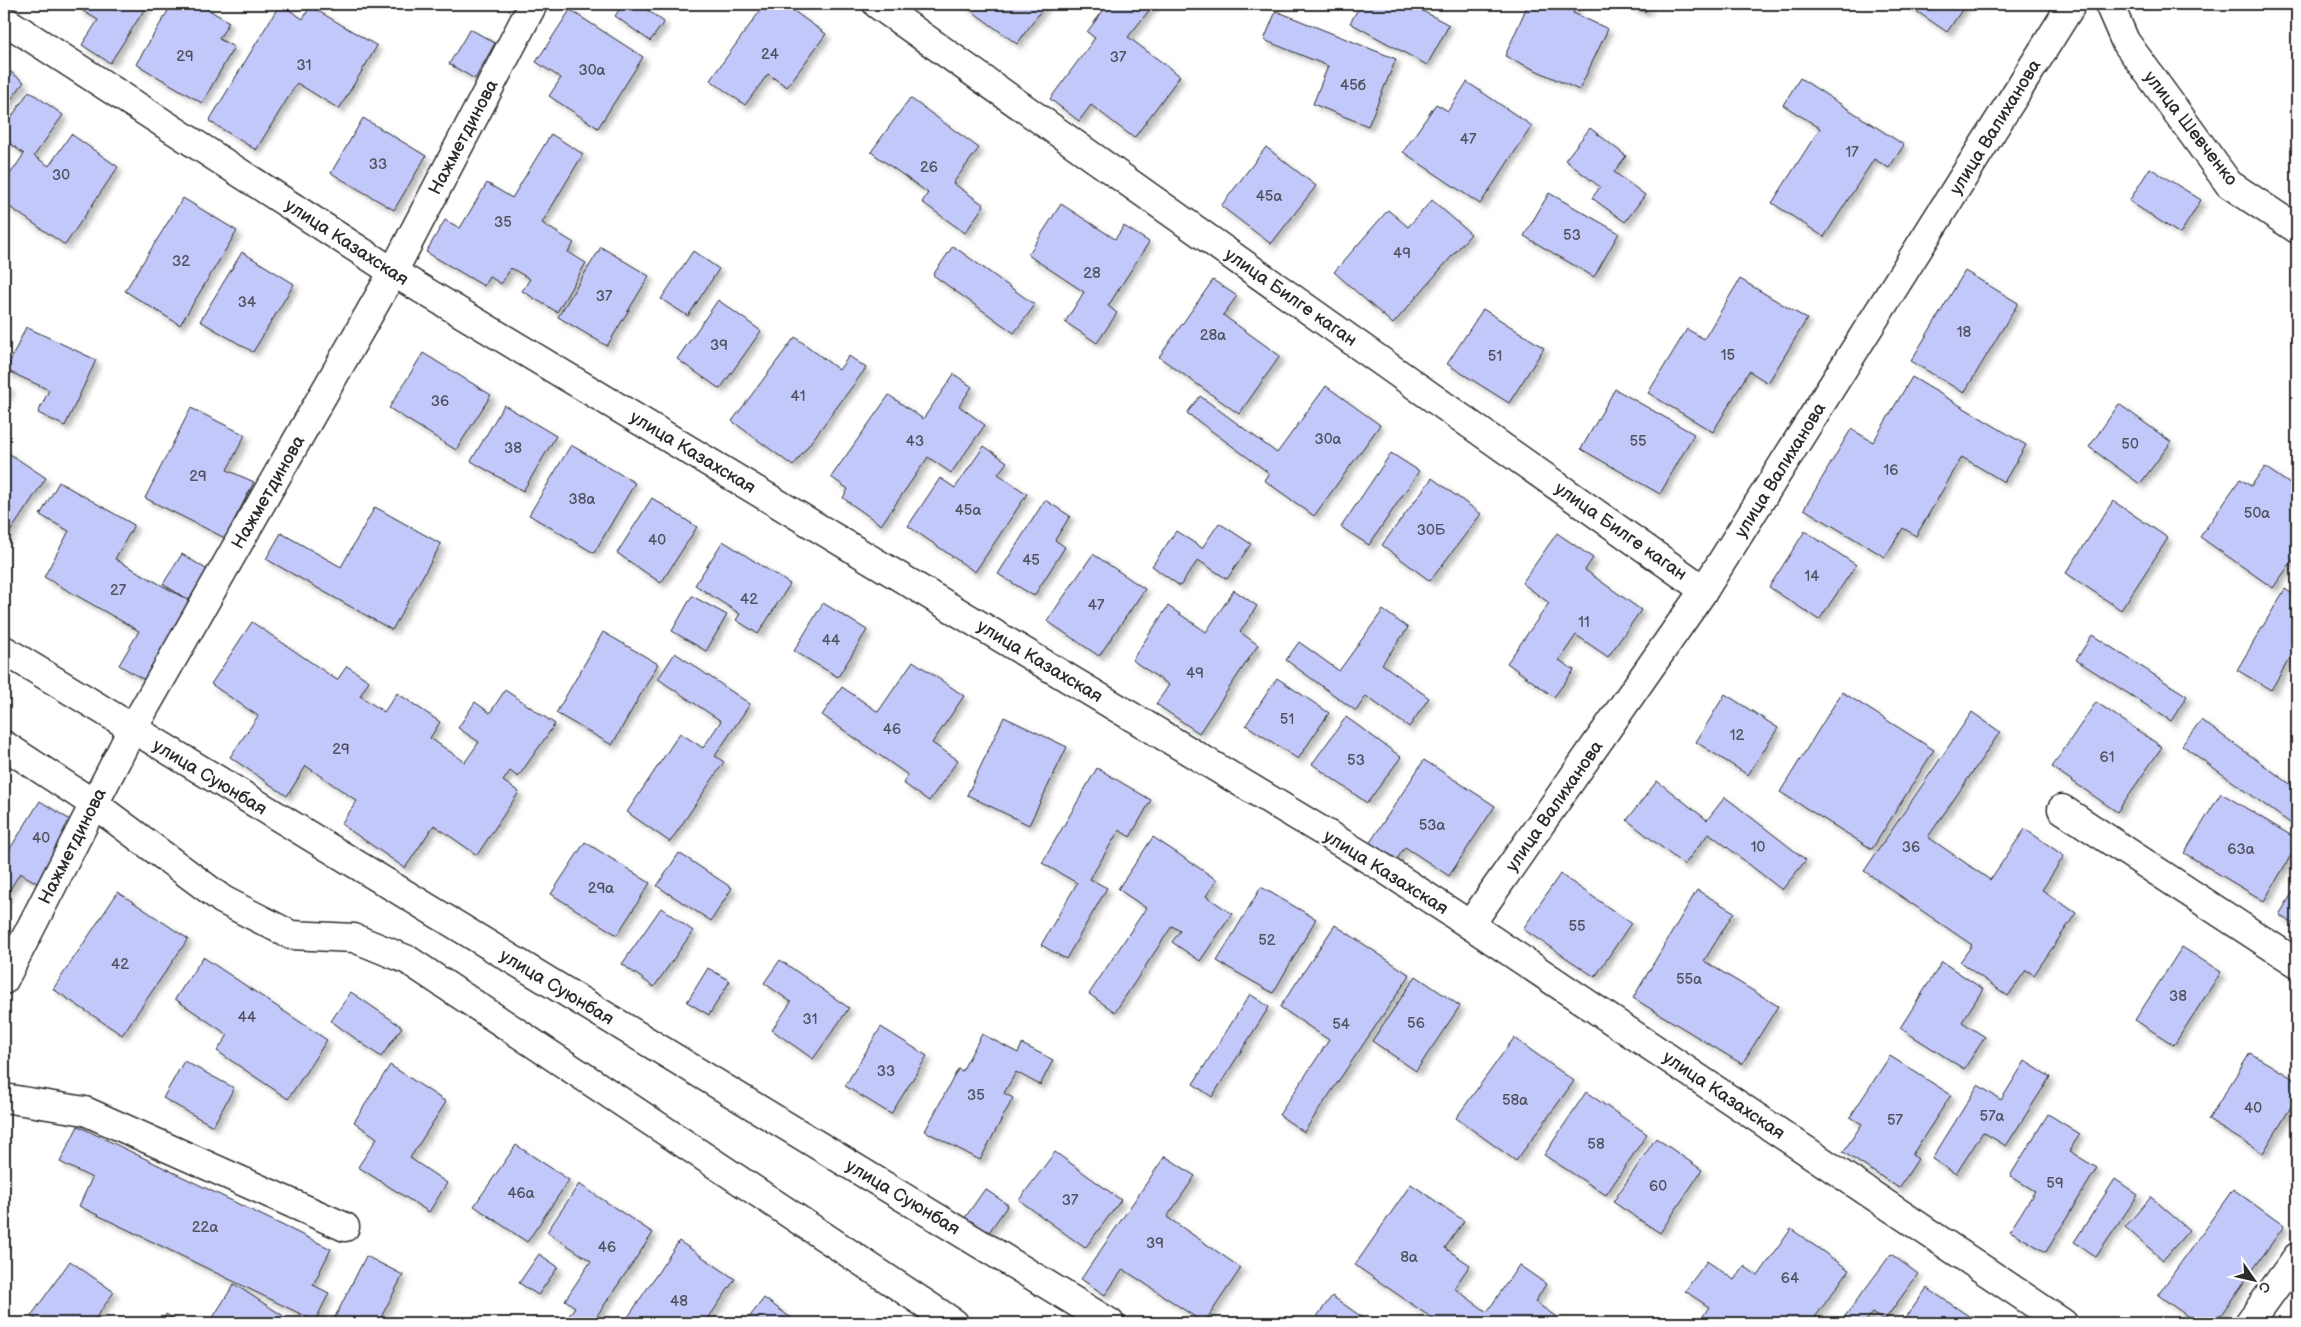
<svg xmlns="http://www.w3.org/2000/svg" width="2301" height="1327" viewBox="0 0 2301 1327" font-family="'Balsamiq Sans',sans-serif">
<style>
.building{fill:#c2c8fa;stroke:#2b2b2b;filter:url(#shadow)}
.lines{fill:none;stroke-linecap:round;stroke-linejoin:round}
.minor-casing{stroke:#2b2b2b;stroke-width:31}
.minor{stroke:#fff;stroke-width:28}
.labels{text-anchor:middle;stroke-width:4.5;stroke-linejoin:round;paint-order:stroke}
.number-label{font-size:15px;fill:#51525f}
.street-label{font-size:18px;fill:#2b2b2b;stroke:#fff}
</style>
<defs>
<filter id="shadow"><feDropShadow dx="4.5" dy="4.5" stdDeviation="2.5" flood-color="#0004"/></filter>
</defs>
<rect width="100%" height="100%" fill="#fff"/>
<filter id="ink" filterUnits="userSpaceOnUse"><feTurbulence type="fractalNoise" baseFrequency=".02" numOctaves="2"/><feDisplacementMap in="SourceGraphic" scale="10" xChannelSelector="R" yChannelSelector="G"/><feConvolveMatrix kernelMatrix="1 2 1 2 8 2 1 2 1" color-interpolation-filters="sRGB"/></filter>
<g filter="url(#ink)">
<g class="building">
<polygon points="81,4 148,4 110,63 82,45 98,20 78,8"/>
<polygon points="172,4 199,4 229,22 219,39 234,47 202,103 136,64"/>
<polygon points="280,4 303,19 310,6 377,46 339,109 297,83 256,150 209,121"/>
<polygon points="623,4 639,4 664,22 650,41 615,16"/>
<polygon points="765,4 784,4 826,34 787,87 768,74 745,105 710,80"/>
<polygon points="962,4 1046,4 1017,44"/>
<polygon points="1108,4 1154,4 1128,37 1180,76 1134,138 1091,105 1079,121 1050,99 1095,38 1087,32"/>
<polygon points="1361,4 1410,4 1449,25 1427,65 1350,23"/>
<polygon points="1528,4 1577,4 1573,13 1608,29 1579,90 1505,56"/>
<polygon points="1626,4 1649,4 1645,12"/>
<polygon points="1906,4 1966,4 1947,32"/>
<polygon points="570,10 643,57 598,128 549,96 561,78 536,62"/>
<polygon points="1276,11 1396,59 1368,126 1313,104 1328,66 1264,40"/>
<polygon points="470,29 495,43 475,79 449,64"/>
<polygon points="4,67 24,82 4,109"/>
<polygon points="1800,78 1904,145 1889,168 1874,159 1824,237 1772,203 1820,128 1783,105"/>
<polygon points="1467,82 1532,126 1480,204 1403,152 1436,104 1448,111"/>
<polygon points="29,91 63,115 34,156 49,166 71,134 118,167 65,245 4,203 4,183 24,154 4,139 4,128"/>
<polygon points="910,98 979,148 953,183 984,205 965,233 922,202 928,193 871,152"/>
<polygon points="363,118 426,156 394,210 331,173"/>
<polygon points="1590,128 1626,156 1614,172 1645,195 1625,222 1592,198 1600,187 1565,160"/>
<polygon points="551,134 583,154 542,223 574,243 568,252 586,263 557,312 522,291 530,279 511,268 501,284 489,276 484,286 426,252 445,220 460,228 487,183 512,198"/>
<polygon points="1266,147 1316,186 1271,244 1221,206"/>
<polygon points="2150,168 2201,200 2180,234 2129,201"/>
<polygon points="1549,193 1619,233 1594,277 1524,236"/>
<polygon points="183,198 237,231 180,325 125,291"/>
<polygon points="1432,200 1471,234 1393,324 1334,272 1388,210 1408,227"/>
<polygon points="1061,204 1115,239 1124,226 1149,242 1108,306 1117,313 1097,343 1065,322 1084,292 1028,255"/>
<polygon points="953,246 1035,305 1014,333 933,275"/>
<polygon points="601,247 649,276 607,346 558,317"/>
<polygon points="693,251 719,269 688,316 661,299"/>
<polygon points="242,252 294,284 253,352 200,321"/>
<polygon points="1965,271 2018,303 1964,393 1911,361"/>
<polygon points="1740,279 1807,319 1768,383 1749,371 1713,432 1648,393 1687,329 1704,339"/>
<polygon points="1213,280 1237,296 1223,315 1280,356 1239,414 1159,357"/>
<polygon points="718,300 761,331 720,389 677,359"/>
<polygon points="1483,309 1544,348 1509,403 1447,364"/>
<polygon points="26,327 96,360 65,426 38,413 49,390 6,370"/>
<polygon points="795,337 839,370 849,356 866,368 793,466 732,421"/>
<polygon points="423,353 491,395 456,450 389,408"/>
<polygon points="954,374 972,387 959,406 985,425 951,473 928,457 881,525 843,498 848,489 831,477 889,395 923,419"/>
<polygon points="1912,377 2026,445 2004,482 1962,457 1916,536 1903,528 1885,557 1804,509 1851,429 1873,442"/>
<polygon points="4,385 10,388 4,400"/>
<polygon points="1326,386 1380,425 1314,516 1264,480 1269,473 1187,413 1200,396 1277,453"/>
<polygon points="1615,389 1694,434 1660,494 1581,449"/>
<polygon points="2119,404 2171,442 2140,484 2089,447"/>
<polygon points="504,405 556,436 523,491 471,461"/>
<polygon points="191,408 245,435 227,470 254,482 225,538 145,498"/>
<polygon points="571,445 635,483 594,553 529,515"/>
<polygon points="984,446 1007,462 998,474 1027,494 975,572 908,526 940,478 955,488"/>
<polygon points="4,450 46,478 4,541"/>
<polygon points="1391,453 1419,471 1369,545 1341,527"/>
<polygon points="2265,467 2297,489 2297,554 2273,588 2200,537 2240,479 2251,486"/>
<polygon points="1432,478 1481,514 1430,581 1382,545"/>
<polygon points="59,482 134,525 115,559 193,603 148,682 119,665 139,631 44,577 69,531 40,515"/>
<polygon points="652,498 697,527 661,583 617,553"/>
<polygon points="1045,500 1070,516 1055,540 1065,547 1034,596 998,574"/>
<polygon points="2113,501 2168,538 2121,610 2066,573"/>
<polygon points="375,507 441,544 392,630 266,559 281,533 341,567"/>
<polygon points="1219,523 1251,544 1227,579 1198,560 1180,586 1152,566 1176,531 1202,548"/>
<polygon points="1805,531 1856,565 1819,620 1769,587"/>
<polygon points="1557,533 1593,558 1585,570 1641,610 1608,657 1576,635 1559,660 1574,670 1554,697 1507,663 1549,603 1522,583"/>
<polygon points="723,541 790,584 758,634 736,620 740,614 695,585"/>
<polygon points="182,554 209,571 190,601 163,584"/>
<polygon points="1093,554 1145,589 1099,656 1047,621"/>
<polygon points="2285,589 2297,597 2297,646 2271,690 2237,670"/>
<polygon points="1234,590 1257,606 1240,632 1258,645 1199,733 1156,704 1169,685 1132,660 1168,606 1206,632"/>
<polygon points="692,596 727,615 706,651 672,631"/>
<polygon points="823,603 867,630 838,677 794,651"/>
<polygon points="1383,610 1408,628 1382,664 1429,698 1409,727 1366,696 1356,711 1286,660 1299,642 1339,671"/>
<polygon points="252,622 337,680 347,666 369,681 360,696 384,712 397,693 440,722 430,738 465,762 479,742 458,728 475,702 490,713 505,690 555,724 518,777 510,771 503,781 519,792 477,855 434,825 405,868 341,824 357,801 306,766 287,796 230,757 258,716 211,684"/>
<polygon points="603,632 658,664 612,745 556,713"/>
<polygon points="2092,635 2187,696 2171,721 2076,660"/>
<polygon points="675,653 750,704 715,756 724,762 670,842 627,812 680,733 703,748 721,721 658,679"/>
<polygon points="913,661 964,696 932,743 958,760 929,801 903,783 908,775 822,715 842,687 878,712"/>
<polygon points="1277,678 1329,713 1298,759 1246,725"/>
<polygon points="1842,692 1934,750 1872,849 1780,792"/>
<polygon points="1725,694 1778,728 1748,775 1696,742"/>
<polygon points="2096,702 2162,747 2117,812 2052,767"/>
<polygon points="1972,712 2000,732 1928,837 1990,880 2025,829 2064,856 2042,890 2076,913 2034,975 2026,970 2008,996 1960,962 1972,945 1864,871"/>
<polygon points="1004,717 1067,747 1029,825 967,795"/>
<polygon points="1346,717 1401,757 1367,803 1312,764"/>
<polygon points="2201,720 2297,789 2297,828 2182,745"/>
<polygon points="1424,760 1495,806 1449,876 1405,847 1395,862 1369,844"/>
<polygon points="1097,768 1151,800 1130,837 1119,830 1090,879 1107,888 1066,959 1041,945 1077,883 1042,863"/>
<polygon points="1657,781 1707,820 1725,797 1806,860 1782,890 1709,833 1684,865 1627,820"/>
<polygon points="2221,793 2297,839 2297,845 2264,901 2184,853"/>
<polygon points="40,801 75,823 37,883 20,873 4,899 4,853 6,855"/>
<polygon points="1153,837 1217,880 1206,896 1232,914 1200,961 1172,942 1180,931 1172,926 1115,1012 1089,994 1146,908 1118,889"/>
<polygon points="585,842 650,883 617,935 551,894"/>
<polygon points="679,853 732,888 711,921 657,886"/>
<polygon points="1560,874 1631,923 1595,977 1523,929"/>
<polygon points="2297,885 2297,926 2279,915"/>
<polygon points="1261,887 1316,919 1273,993 1217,961"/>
<polygon points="1697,890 1734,912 1704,961 1778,1006 1742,1064 1633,998"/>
<polygon points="118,892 188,939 122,1035 53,989"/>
<polygon points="661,908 693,931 654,987 622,964"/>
<polygon points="1335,925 1410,975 1304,1132 1279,1115 1329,1040 1280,1007"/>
<polygon points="2182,947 2221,972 2174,1045 2135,1020"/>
<polygon points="203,957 327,1040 288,1099 217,1051 228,1035 175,999"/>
<polygon points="780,960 849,1008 813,1059 772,1030 791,1002 764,983"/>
<polygon points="1942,962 1983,989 1962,1022 1985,1037 1964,1069 1900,1028"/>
<polygon points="708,968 730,981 709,1015 687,1002"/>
<polygon points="1416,976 1460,1006 1416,1071 1372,1041"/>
<polygon points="351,992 402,1027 381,1057 331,1021"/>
<polygon points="1250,994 1269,1007 1212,1097 1193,1084"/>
<polygon points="881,1027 927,1056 891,1114 845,1086"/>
<polygon points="982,1034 1018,1053 1022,1044 1053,1060 1040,1085 1016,1072 1004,1093 1013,1098 980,1160 925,1131 958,1069 962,1071"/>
<polygon points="1514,1038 1574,1081 1516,1161 1456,1118"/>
<polygon points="2250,1053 2297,1081 2297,1097 2263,1153 2208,1120"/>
<polygon points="1890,1056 1951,1095 1912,1155 1918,1159 1899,1188 1843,1152 1862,1124 1850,1117"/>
<polygon points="184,1061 234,1088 213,1126 163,1098"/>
<polygon points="2025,1061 2050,1077 2006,1146 1983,1132 1956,1174 1932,1159 1978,1085 2001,1100"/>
<polygon points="390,1065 446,1102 410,1158 447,1183 429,1212 358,1167 377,1138 354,1122"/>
<polygon points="1586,1092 1647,1134 1606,1195 1544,1155"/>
<polygon points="2048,1114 2080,1134 2069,1151 2097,1168 2046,1252 2010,1231 2035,1191 2010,1176"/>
<polygon points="78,1126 331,1249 313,1285 329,1293 315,1321 79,1206 92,1178 60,1162"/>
<polygon points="1656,1138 1702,1170 1660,1233 1613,1202"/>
<polygon points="516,1145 569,1180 527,1242 474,1206"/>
<polygon points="1055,1152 1121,1200 1085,1248 1019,1200"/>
<polygon points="1165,1156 1195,1176 1167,1217 1241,1268 1204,1323 1123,1269 1105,1295 1081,1279"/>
<polygon points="2115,1179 2138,1195 2096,1257 2074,1242"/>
<polygon points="579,1184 653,1233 592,1323 564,1323 575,1307 565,1300 591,1261 547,1232"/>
<polygon points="1411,1184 1464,1221 1445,1248 1470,1265 1454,1288 1487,1312 1519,1265 1546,1284 1535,1302 1558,1318 1554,1323 1439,1323 1355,1265"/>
<polygon points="985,1189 1008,1205 987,1235 964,1219"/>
<polygon points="2233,1189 2284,1226 2215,1323 2197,1323 2158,1295"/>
<polygon points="2151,1197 2189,1230 2163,1260 2125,1227"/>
<polygon points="1791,1229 1849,1270 1811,1323 1708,1323 1701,1319 1709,1307 1685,1291 1707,1261 1734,1280 1744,1266 1758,1276"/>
<polygon points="679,1241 735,1279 705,1323 624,1323"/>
<polygon points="539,1254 558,1267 538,1295 519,1283"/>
<polygon points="1891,1254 1918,1274 1884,1321 1872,1313 1864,1323 1840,1323"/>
<polygon points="366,1256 403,1275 378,1323 332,1323"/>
<polygon points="70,1261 114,1292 92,1323 41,1323 31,1316"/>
<polygon points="234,1284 294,1323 219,1323 212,1319"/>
<polygon points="1927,1288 1979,1323 1902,1323"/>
<polygon points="1332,1296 1370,1323 1312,1323"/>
<polygon points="764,1298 798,1323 745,1323"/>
<polygon points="166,1314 181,1323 161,1323"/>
<polygon points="1294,1317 1302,1323 1289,1323"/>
</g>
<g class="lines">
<g class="minor-casing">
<g id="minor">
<polyline points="877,4 1704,590"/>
<polyline points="2109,4 2125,41 2229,184 2297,229"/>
<polyline points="4,20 393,272 1380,866 1470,925 2063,1323"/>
<polyline points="4,650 1110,1323"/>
<polyline points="4,745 94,804 223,900 291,935 354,938 408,960 954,1323"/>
<polyline points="2062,809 2297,963"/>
<polyline points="1470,925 1704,590 2072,4"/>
<polyline points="4,980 132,730 393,272 533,4"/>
<polyline points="4,1098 85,1111 345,1227"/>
<polyline points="2249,1323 2297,1257"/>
</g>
</g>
<use href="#minor" class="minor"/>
</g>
</g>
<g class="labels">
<g class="number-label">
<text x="770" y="59">24</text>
<text x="185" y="61">29</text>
<text x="1118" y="62">37</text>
<text x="304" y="70">31</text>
<text x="592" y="75">30а</text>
<text x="1353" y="90">45б</text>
<text x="1468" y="144">47</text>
<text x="1852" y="157">17</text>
<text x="378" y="169">33</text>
<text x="929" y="172">26</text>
<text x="61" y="180">30</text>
<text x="1269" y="201">45а</text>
<text x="503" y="227">35</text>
<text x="1572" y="240">53</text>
<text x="1402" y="258">49</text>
<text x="181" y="266">32</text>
<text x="1092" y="278">28</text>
<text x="604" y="301">37</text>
<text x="247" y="307">34</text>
<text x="1964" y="337">18</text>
<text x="1213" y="340">28а</text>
<text x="719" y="350">39</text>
<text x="1728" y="360">15</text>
<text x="1495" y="361">51</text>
<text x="798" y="401">41</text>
<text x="440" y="406">36</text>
<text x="1328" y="444">30а</text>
<text x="915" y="446">43</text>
<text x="1638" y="446">55</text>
<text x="2130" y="449">50</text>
<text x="513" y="453">38</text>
<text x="1891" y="475">16</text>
<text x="198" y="481">29</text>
<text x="582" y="504">38а</text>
<text x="968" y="515">45а</text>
<text x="2257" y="518">50а</text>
<text x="1431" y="535">30Б</text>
<text x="657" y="545">40</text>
<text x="1031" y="565">45</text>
<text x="1812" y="581">14</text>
<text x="118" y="595">27</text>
<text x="749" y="604">42</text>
<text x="1096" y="610">47</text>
<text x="1584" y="627">11</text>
<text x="831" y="645">44</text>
<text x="1195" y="678">49</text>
<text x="1287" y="724">51</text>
<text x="892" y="734">46</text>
<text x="1737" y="740">12</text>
<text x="341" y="754">29</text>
<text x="2107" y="762">61</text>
<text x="1356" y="765">53</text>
<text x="1432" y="830">53а</text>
<text x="41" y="843">40</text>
<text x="1758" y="852">10</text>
<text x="1911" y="852">36</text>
<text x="2241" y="854">63а</text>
<text x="601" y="893">29а</text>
<text x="1577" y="931">55</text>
<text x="1267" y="945">52</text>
<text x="120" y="969">42</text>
<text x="1689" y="984">55а</text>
<text x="2178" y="1001">38</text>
<text x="247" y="1022">44</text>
<text x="810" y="1024">31</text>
<text x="1416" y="1028">56</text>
<text x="1341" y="1029">54</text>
<text x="886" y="1076">33</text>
<text x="976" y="1100">35</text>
<text x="1515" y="1105">58а</text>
<text x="2253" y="1113">40</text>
<text x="1992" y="1121">57а</text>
<text x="1895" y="1125">57</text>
<text x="1596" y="1149">58</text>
<text x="2055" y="1188">59</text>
<text x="1658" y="1191">60</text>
<text x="521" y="1198">46а</text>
<text x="1070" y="1205">37</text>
<text x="205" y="1232">22а</text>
<text x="1155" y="1248">39</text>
<text x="607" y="1252">46</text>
<text x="1409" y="1262">8а</text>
<text x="1790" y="1283">64</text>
<text x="679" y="1306">48</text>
</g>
<g class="street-label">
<text transform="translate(1995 127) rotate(-58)" y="6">улица Валиханова</text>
<text transform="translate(2191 128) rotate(52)" y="6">улица Шевченко</text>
<text transform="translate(463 137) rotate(-62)" y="6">Нажметдинова</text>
<text transform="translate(347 242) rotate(33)" y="6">улица Казахская</text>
<text transform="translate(1291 297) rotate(35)" y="6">улица Билге каган</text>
<text transform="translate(693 452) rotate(31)" y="6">улица Казахская</text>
<text transform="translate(1780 470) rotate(-58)" y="6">улица Валиханова</text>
<text transform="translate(268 492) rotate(-60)" y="6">Нажметдинова</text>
<text transform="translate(1621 531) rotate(35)" y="6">улица Билге каган</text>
<text transform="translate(1040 661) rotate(31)" y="6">улица Казахская</text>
<text transform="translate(210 777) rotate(31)" y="6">улица Суюнбая</text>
<text transform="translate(1554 806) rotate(-55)" y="6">улица Валиханова</text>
<text transform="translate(72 846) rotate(-63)" y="6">Нажметдинова</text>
<text transform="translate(1386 872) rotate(32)" y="6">улица Казахская</text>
<text transform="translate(557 987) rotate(31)" y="6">улица Суюнбая</text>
<text transform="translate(1724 1095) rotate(34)" y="6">улица Казахская</text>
<text transform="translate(903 1197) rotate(31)" y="6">улица Суюнбая</text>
</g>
</g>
<rect width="2301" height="1327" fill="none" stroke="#fff" stroke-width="20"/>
<rect x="10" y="10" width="2281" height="1307" fill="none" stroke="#2b2b2b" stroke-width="2" filter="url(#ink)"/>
<g transform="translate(2254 1280) rotate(124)" stroke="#ffffff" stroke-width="4" paint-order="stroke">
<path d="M0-4L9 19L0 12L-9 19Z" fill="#2b2b2b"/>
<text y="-8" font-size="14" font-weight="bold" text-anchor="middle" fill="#2b2b2b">С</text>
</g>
</svg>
